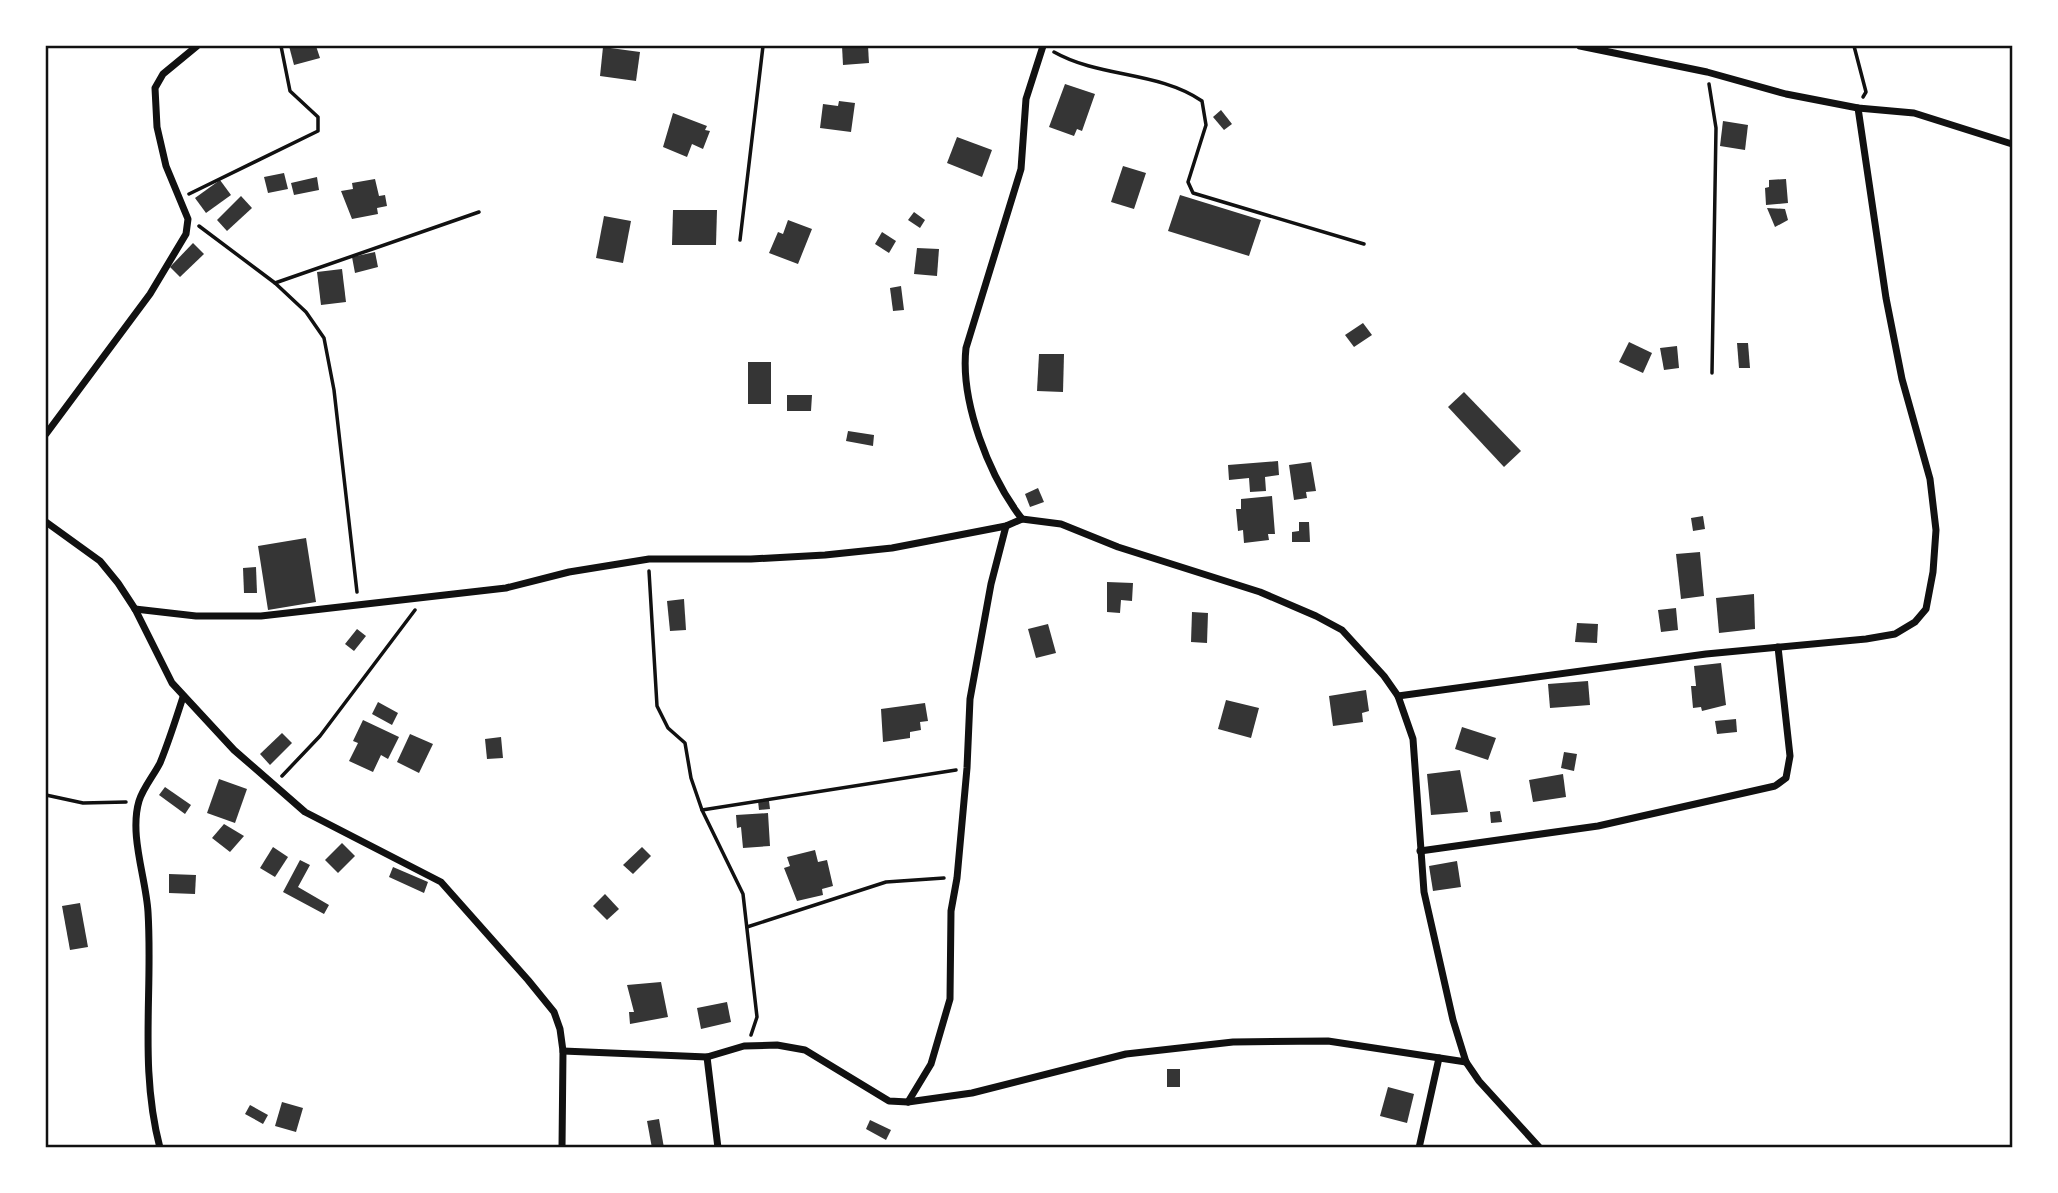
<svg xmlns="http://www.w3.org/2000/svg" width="2058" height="1193" viewBox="0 0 2058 1193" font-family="Mulish,sans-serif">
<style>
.building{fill:#353535}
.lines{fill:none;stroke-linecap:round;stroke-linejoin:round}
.path{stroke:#111;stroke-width:3.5}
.minor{stroke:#111;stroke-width:7}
.neatline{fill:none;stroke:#111;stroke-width:2.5}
</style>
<rect width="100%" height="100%" fill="#fff"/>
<g class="building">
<polygon points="289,46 316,46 320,58 294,65"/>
<polygon points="842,46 868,46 869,63 843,65"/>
<polygon points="603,47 640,52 636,81 600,76"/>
<polygon points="1065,84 1095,94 1082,131 1077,129 1074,136 1049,127"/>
<polygon points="839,101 855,103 851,132 820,128 823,104 838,106"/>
<polygon points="1221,110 1232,124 1224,130 1213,117"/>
<polygon points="673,113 707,126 705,130 710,131 703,149 692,144 687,157 663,147"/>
<polygon points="1723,121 1748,125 1745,150 1720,146"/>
<polygon points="957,137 992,150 982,177 947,163"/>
<polygon points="1123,166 1146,173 1134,209 1111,202"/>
<polygon points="284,173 288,189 268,193 264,177"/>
<polygon points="317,177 319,190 294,195 291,183"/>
<polygon points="375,179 379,196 385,195 387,206 377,208 378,214 352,219 341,191 353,189 352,183"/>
<polygon points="1786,179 1788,203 1766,205 1765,188 1769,187 1769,180"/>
<polygon points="220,180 231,195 206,213 195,198"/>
<polygon points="1180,195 1261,220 1249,256 1168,231"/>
<polygon points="241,196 252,208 227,231 217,220"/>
<polygon points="1767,208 1785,209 1788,220 1775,227"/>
<polygon points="673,210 717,210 716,245 672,245"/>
<polygon points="914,212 925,220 920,228 908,220"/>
<polygon points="604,216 631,221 623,263 596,258"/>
<polygon points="788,220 812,229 798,264 769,253 778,232 783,234"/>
<polygon points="882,232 896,241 889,253 875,244"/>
<polygon points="193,243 204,254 180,277 170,267"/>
<polygon points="917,248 939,249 937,276 914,274"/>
<polygon points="375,252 378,267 355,273 352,257"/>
<polygon points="342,269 346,302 321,305 317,272"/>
<polygon points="901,286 904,310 893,311 890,288"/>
<polygon points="1363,323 1372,335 1354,347 1345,335"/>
<polygon points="1629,342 1652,353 1643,373 1619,362"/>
<polygon points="1737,343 1748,343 1750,368 1739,368"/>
<polygon points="1677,346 1679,368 1664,370 1660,348"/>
<polygon points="1039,354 1064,354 1063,392 1037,391"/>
<rect x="748" y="362" width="23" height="42"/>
<polygon points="1464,392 1521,451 1504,467 1448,407"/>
<polygon points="787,395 812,395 811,411 787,411"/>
<polygon points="848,431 874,435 873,446 846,441"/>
<polygon points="1278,461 1279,475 1265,477 1266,491 1250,492 1249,478 1229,480 1228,465"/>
<polygon points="1311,462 1316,491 1306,492 1307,498 1294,500 1289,465"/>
<polygon points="1038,488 1044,502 1030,507 1025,494"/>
<polygon points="1272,496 1275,534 1268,534 1269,540 1244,543 1243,530 1238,531 1236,509 1241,509 1241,499"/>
<polygon points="1703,516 1705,529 1693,531 1691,518"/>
<polygon points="1299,522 1309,522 1310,542 1292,542 1292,532 1299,531"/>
<polygon points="306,538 316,602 268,610 258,546"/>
<polygon points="1700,552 1704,596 1681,599 1676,554"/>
<polygon points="256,567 257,593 244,593 243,568"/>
<polygon points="1107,582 1133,583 1132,601 1121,600 1120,613 1107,612"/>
<polygon points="1754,594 1755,629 1719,633 1716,598"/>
<polygon points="684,599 686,630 670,631 667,601"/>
<polygon points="1676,608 1678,630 1661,632 1658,610"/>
<polygon points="1192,612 1208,613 1207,643 1191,642"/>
<polygon points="1577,623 1598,624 1597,643 1575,642"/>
<polygon points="1048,624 1056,653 1036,658 1028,629"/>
<polygon points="357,629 366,636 354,651 345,644"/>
<polygon points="1721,663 1726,705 1702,711 1701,707 1693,708 1691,686 1696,686 1694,666"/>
<polygon points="1588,681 1590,705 1550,708 1548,684"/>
<polygon points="1366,690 1369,711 1362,713 1363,722 1333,726 1329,696"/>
<polygon points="1226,700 1259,708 1251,738 1218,729"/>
<polygon points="378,702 398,713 392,725 372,714"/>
<polygon points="925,703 928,721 920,722 921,730 910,732 910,738 883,742 881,709"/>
<polygon points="1736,719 1737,732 1717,734 1715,721"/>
<polygon points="363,720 399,737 388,759 381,755 373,772 349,761 358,743 353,741"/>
<polygon points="1462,727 1496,738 1488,760 1455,749"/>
<polygon points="282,733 292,743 270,765 260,754"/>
<polygon points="410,734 433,744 419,773 397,762"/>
<polygon points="501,737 503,758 487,759 485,739"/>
<polygon points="1564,752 1577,754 1574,771 1561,768"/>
<polygon points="1460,770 1468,812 1431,815 1427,774"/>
<polygon points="1563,774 1566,797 1533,802 1529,780"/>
<polygon points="219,779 247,789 235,823 207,813"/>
<polygon points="165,787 191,805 185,814 159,795"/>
<polygon points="758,801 769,801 770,809 759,810"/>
<polygon points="1500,811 1502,822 1491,823 1490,812"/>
<polygon points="768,813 770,846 743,848 741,827 737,828 736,815"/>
<polygon points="224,824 244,836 230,852 212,838"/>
<polygon points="342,843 355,856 338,873 325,860"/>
<polygon points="273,847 288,857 275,877 260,868"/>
<polygon points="642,847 651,856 633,874 623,865"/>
<polygon points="815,850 818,862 827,860 833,886 822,889 823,895 797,901 784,868 790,866 787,857"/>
<polygon points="300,860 310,865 298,887 329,905 324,914 283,892"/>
<polygon points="1457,861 1461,887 1433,891 1429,866"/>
<polygon points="393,867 428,882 424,893 389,877"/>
<polygon points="169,874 196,875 195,894 169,893"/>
<polygon points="605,894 619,909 607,920 593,906"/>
<polygon points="80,903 88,947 70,950 62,906"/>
<polygon points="661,982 668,1017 630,1024 629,1012 634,1012 627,985"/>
<polygon points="727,1002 731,1022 701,1029 697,1008"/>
<rect x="1167" y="1069" width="13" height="18"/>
<polygon points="1388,1087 1414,1094 1407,1123 1380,1116"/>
<polygon points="282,1102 303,1108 296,1132 275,1126"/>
<polygon points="250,1105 268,1115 263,1124 245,1114"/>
<polygon points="659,1119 664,1148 652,1148 647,1121"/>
<polygon points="870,1120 891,1130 886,1140 866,1129"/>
</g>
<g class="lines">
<g class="path">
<polyline points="1854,46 1866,92 1863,97"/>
<path d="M1054 52C1100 78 1158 71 1202 101L1206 125 1188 182 1193 193 1364 244"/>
<polyline points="1709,84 1716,128 1712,373"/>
<polyline points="189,194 318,131 318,117 290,91 281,46"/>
<polyline points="199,226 275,283 306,312 324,338 334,390 357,592"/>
<polyline points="740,240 763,46"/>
<polyline points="275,283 479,212"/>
<polyline points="649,571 657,706 668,728 685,743 691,778 702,810 743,894 757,1017 751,1035"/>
<polyline points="282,776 320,736 415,610"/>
<polyline points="46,795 83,803 126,802"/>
<polyline points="702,810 956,770"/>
<polyline points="747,927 886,882 944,878"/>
</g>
<g class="minor">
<path d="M1043 46 1026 99 1021 169 966 348C960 402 989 476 1022 519L1061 524 1118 547 1260 592 1316 616 1342 630 1384 676 1398 696 1413 739 1424 892 1453 1020 1466 1062 1479 1081 1540 1148"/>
<polyline points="1580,46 1707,72 1786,94 1858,108 1914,113 2012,144"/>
<polyline points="46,434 150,294 186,234 188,219 166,166 157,127 155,88 163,74 197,46"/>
<polyline points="46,522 100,561 118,583 135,609 172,683 234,750 305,812 441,882 528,980 554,1012 560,1029 563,1051 562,1148"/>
<polyline points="135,609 196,616 261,616 506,588 569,572 649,559 751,559 825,555 892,548 1006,526 1022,519"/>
<polyline points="1398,696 1706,654 1866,639 1895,634 1915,622 1926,609 1933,572 1936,530 1930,479 1902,379 1886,298 1858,108"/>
<polyline points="1420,851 1598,826 1775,786 1786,778 1790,756 1778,647"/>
<polyline points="563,1051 707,1057 744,1046 777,1045 805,1050 889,1101 908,1102 972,1093 1126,1054 1233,1042 1328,1041 1466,1062"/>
<polyline points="707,1057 718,1148"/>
<polyline points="908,1102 931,1064 950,999 951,911 957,878 967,768 970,699 991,584 1006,526"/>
<path d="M160 1148C139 1068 153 992 148 912 146 878 129 835 139 801 143 788 154 775 160 763 169 741 176 719 183 697"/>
<polyline points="1419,1148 1439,1058"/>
</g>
</g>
<rect width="2058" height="1193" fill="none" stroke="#ffffff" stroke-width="94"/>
<rect x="47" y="47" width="1964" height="1099" class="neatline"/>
</svg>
